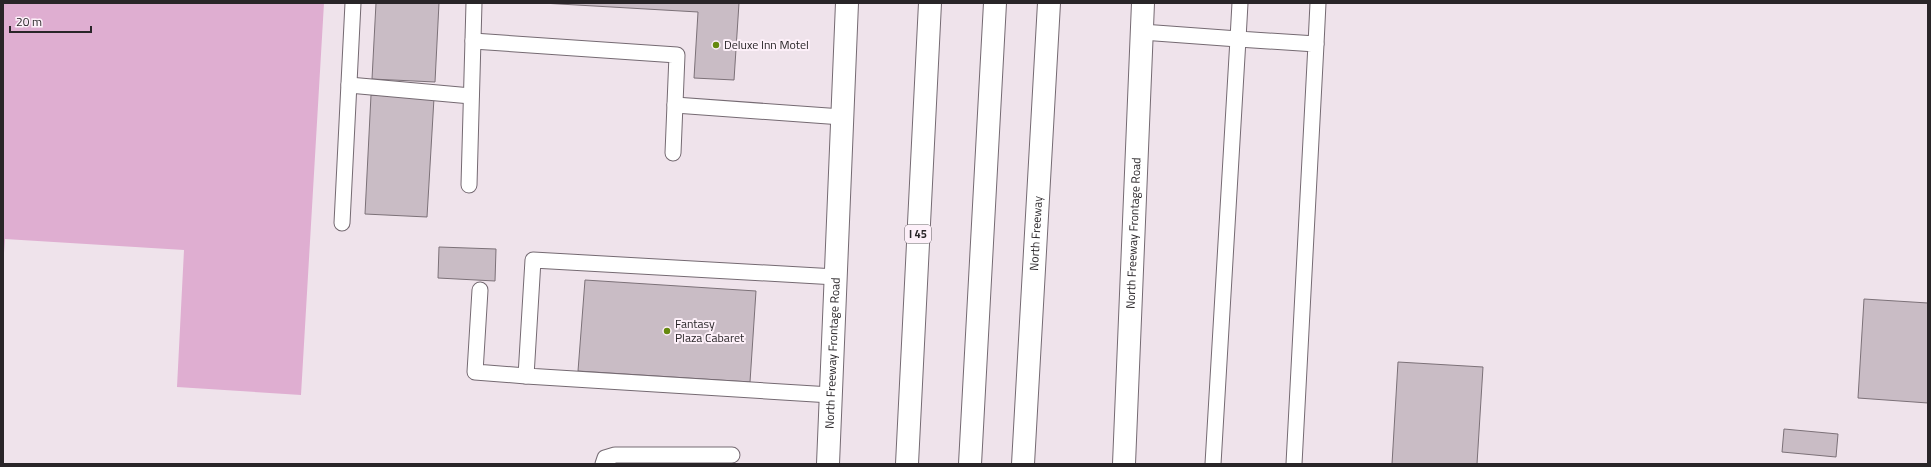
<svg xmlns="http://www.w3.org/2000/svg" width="1931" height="467" viewBox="0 0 1931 467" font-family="'Titillium Web',sans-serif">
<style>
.green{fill:#dfaed1}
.building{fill:#c9bcc5;stroke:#7c7178}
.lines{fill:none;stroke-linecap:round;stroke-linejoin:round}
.service-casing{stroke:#756a72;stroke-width:17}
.secondary-casing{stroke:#756a72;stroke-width:24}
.motorway-casing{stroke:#756a72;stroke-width:24}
.service{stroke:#fff;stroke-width:15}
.secondary{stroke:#fff;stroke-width:22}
.motorway{stroke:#fff;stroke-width:22}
.poi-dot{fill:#65890f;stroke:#fdf0f9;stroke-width:1.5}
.labels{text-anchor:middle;stroke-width:4;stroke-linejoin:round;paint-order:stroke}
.shield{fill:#fdf0f9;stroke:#696267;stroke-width:1}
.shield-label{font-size:11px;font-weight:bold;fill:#292528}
.poi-label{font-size:12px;fill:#292528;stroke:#fdf0f9;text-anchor:start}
.street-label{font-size:12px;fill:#292528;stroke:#fdf0f9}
</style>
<rect width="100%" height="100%" fill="#efe3eb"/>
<polygon class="green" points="3,3 324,3 301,395 177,387 184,250 5,239 3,267"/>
<g class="building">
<polygon points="376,3 439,3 435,82 372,79"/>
<polygon points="542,3 739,3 734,80 694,78 698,12"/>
<polygon points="371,95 434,98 427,217 365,214"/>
<polygon points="439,247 496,249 495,281 438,278"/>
<polygon points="585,280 756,291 750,382 578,371"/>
<polygon points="1864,299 1928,303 1928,403 1858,398"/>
<polygon points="1398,362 1483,367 1477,464 1392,464"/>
<polygon points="1784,429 1838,434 1836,457 1782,452"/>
</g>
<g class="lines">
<g class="service-casing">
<g id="service">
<polyline points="1240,3 1238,39 1316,44 1294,464"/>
<polyline points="1142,32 1238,39 1213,464"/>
<polyline points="473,41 677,55 673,153"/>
<polyline points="1316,44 1318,3"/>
<polyline points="349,85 471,96"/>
<polyline points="675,105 842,117"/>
<polyline points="469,185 474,3"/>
<polyline points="342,223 353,3"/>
<polyline points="480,290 475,372 526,376"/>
<polyline points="831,395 526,376 533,260 836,277"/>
<polyline points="603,464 605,458 615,455 732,455"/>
</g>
</g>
<g class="secondary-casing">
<g id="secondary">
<path id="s1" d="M828 464 847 3"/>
<path id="s2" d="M1124 464 1143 3"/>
</g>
</g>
<g class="motorway-casing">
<g id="motorway">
<polyline points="907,464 930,3"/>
<polyline points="970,464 995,3"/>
<path id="s3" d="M1023 464 1049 3"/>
</g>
</g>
<use href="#service" class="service"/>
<use href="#secondary" class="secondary"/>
<use href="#motorway" class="motorway"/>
</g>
<g class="poi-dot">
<circle cx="716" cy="45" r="4"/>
<circle cx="667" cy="331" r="4"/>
</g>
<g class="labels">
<rect class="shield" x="905" y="225" width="26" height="18" rx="3"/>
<g class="shield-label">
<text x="918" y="238">I 45</text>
</g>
<g class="poi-label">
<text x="724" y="49">Deluxe Inn Motel</text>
<text x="675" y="328">Fantasy<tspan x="675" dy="14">Plaza Cabaret</tspan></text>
</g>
<g class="street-label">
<text dy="4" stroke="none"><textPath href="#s3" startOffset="231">North Freeway</textPath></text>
<text dy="4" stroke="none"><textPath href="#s2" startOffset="231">North Freeway Frontage Road</textPath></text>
<text dy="4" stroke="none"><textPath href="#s1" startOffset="111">North Freeway Frontage Road</textPath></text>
</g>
</g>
<rect width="1931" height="467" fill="none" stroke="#292528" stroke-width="8"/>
<path d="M10 26v6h81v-6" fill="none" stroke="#292528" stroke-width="2"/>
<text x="16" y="26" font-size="12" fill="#292528" stroke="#fdf0f9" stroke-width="3" paint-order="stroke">20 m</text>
</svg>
